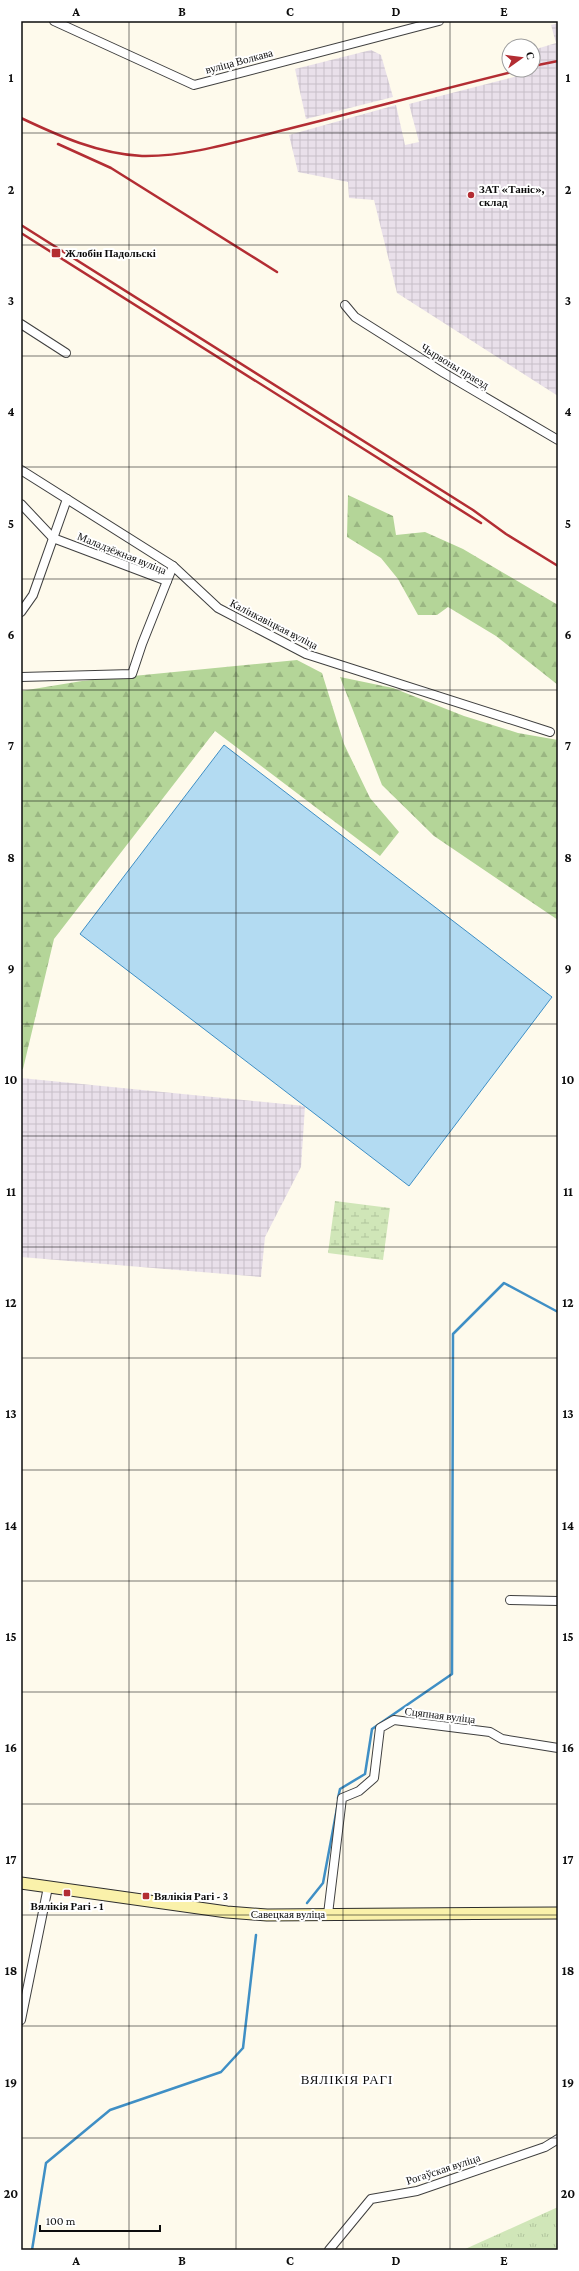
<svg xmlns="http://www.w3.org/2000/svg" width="579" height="2271" viewBox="0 0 579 2271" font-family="'Crimson Pro',serif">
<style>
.industrial{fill:url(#industrial-grid)}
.grass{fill:url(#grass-tufts)}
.forest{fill:url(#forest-firs)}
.wetland{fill:url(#wetland-marsh)}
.water{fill:#b3dbf2;stroke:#3f8fc5}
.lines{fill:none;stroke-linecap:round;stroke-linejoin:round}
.stream{stroke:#3f8fc5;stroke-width:2.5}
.minor-casing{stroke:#3f3f3f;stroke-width:10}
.secondary-casing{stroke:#2e2e2e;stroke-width:13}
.minor{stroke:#fff;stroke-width:8}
.secondary{stroke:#faf1aa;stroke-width:11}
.rail{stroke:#b32d33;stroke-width:2.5}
.grid{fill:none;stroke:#0c0c0c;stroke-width:1;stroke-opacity:0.55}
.poi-dot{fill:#b32d33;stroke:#fff;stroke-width:1.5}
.labels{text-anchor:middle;stroke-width:4;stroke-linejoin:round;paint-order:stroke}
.street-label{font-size:11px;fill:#0c0c0c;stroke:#fff}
.poi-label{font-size:11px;font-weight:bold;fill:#0c0c0c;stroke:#fff;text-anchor:start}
.quarter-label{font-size:13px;letter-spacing:1px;fill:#0c0c0c;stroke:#fff}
.neatline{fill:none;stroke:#0c0c0c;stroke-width:1.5}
.grid-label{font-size:13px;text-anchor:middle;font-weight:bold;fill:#0c0c0c}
</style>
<defs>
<pattern id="industrial-grid" width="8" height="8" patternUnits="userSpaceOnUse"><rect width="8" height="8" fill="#e9e0ea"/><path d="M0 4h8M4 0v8" fill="none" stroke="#c7bfc8"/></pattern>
<pattern id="grass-tufts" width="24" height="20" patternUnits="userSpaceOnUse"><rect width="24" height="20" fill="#d0e6b8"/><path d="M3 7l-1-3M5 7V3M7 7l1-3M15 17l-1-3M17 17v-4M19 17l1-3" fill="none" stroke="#b1c49d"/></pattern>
<pattern id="forest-firs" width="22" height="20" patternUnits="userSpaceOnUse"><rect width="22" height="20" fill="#b4d598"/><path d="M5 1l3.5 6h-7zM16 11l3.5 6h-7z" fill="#9ab682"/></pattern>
<pattern id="wetland-marsh" width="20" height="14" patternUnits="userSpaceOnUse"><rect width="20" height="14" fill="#d0e6b8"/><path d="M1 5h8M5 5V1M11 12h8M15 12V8" fill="none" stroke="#b1c49d"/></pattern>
</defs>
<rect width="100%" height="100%" fill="#fefaec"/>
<g class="industrial">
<polygon points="558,23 558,396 397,293 374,200 349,198 348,182 298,172 289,135 396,105 405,145 419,142 409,104 526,74 525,70 533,70 533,50 556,43 551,25"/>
<polygon points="371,50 381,55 393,97 306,119 295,69"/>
<polygon points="21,1078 305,1106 301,1167 265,1237 261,1277 21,1257"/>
</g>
<polygon class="grass" points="558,2207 558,2250 463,2250"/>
<g class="forest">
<polygon points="348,495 393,516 396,535 425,532 463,549 558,605 558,685 496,636 448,607 437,615 418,615 398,579 381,558 347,537"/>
<polygon points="297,660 322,673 344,744 370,798 399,832 380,856 215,731 54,939 23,1069 21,1069 21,691 82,681"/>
<polygon points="340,677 393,688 464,716 518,733 558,740 558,920 434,836 382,785"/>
</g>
<polygon class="wetland" points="335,1201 390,1208 383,1260 328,1253"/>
<polygon class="water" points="224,745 552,997 409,1186 80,934"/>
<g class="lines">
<g class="stream">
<polyline points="338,1798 340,1789 365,1774 372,1729 452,1674 453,1334 504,1283 558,1312"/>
<polyline points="307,1903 323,1883 338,1803"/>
<polyline points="32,2250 46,2163 110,2110 221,2072 243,2048 256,1935"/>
</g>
<g class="minor-casing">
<g id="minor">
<polyline points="54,21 194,85 439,21"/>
<polyline points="345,305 355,317 444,373 558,440"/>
<polyline points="21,324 66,353"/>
<polyline points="21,470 173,566 218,608 306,654 550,732"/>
<polyline points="21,504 53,538 167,581"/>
<polyline points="21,612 33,595 67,499"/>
<polyline points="21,677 132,674 142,644 173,566"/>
<polyline points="510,1600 558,1601"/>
<polyline points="328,1914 342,1798 359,1791 374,1778 380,1728 394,1720 490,1732 502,1739 558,1748"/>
<polyline points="21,2020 48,1887"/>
<polyline points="329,2250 371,2199 417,2191 545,2147 558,2139"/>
</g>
</g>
<g class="secondary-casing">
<polyline id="secondary" points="21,1883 227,1912 267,1915 558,1913"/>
</g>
<use href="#minor" class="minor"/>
<use href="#secondary" class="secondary"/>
<g class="rail">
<polyline points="533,66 558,61"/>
<path d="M21 118C59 136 99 154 142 156 189 157 242 140 288 129 365 110 442 89 520 70"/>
<polyline points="58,144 111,168 277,272"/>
<polyline points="21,225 473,510 506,534 558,566"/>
<polyline points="21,233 481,523"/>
</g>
</g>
<path class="grid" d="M129 21V2250M236 21V2250M343 21V2250M450 21V2250M21 133H558M21 245H558M21 356H558M21 467H558M21 579H558M21 690H558M21 801H558M21 913H558M21 1024H558M21 1136H558M21 1247H558M21 1358H558M21 1470H558M21 1581H558M21 1692H558M21 1804H558M21 1915H558M21 2026H558M21 2138H558"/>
<g class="poi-dot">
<circle cx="471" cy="195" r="4"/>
<rect x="51" y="248" width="10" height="10" rx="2"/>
<rect x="63" y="1889" width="8" height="8" rx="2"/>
<rect x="142" y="1892" width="8" height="8" rx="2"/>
</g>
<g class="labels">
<g class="street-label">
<text transform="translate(239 61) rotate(-15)" y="4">вуліца Волкава</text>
<text transform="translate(455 366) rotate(31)" y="4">Чырвоны праезд</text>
<text transform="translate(122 553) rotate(22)" y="4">Маладзёжная вуліца</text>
<text transform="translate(274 624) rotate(27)" y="4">Калінкавіцкая вуліца</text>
<text transform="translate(440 1715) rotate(7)" y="4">Сцяпная вуліца</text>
<text x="288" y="1918">Савецкая вуліца</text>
<text transform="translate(443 2169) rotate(-18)" y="4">Рогаўская вуліца</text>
</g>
<g class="poi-label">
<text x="479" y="193">ЗАТ «Таніс»,<tspan x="479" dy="13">склад</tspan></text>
<text x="65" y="257">Жлобін Падольскі</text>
<text x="154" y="1900">Вялікія Рагі - 3</text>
<text x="67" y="1910" text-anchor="middle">Вялікія Рагі - 1</text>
</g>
<g class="quarter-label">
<text x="347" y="2084">ВЯЛІКІЯ РАГІ</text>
</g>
</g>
<rect width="579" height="2271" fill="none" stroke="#ffffff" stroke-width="44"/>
<g transform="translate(521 58) rotate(76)"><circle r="19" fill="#ffffff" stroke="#9e9e9e"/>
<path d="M0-3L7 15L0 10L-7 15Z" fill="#b32d33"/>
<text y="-6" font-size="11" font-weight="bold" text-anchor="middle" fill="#0c0c0c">С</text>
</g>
<path d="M40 2225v6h120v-6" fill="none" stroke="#0c0c0c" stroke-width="2"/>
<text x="46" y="2225" font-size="12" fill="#0c0c0c" stroke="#ffffff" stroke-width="3" paint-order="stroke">100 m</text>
<rect x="22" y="22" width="535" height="2227" class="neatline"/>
<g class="grid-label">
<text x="76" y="16">A</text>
<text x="182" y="16">B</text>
<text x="290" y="16">C</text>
<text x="396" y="16">D</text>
<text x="504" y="16">E</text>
<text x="11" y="82">1</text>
<text x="568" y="82">1</text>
<text x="11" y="194">2</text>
<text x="568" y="194">2</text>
<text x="11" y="305">3</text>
<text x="568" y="305">3</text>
<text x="11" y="416">4</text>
<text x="568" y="416">4</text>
<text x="11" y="528">5</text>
<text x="568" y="528">5</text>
<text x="11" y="639">6</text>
<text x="568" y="639">6</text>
<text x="11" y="750">7</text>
<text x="568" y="750">7</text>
<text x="11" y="862">8</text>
<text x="568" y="862">8</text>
<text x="11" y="973">9</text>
<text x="568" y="973">9</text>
<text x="11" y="1084">10</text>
<text x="568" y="1084">10</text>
<text x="11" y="1196">11</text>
<text x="568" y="1196">11</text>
<text x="11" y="1307">12</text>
<text x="568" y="1307">12</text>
<text x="11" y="1418">13</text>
<text x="568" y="1418">13</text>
<text x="11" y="1530">14</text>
<text x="568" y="1530">14</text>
<text x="11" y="1641">15</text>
<text x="568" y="1641">15</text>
<text x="11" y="1752">16</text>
<text x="568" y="1752">16</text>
<text x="11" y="1864">17</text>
<text x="568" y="1864">17</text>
<text x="11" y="1975">18</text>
<text x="568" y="1975">18</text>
<text x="11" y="2087">19</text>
<text x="568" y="2087">19</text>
<text x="11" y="2198">20</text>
<text x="568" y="2198">20</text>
<text x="76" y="2265">A</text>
<text x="182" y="2265">B</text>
<text x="290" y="2265">C</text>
<text x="396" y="2265">D</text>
<text x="504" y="2265">E</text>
</g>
</svg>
